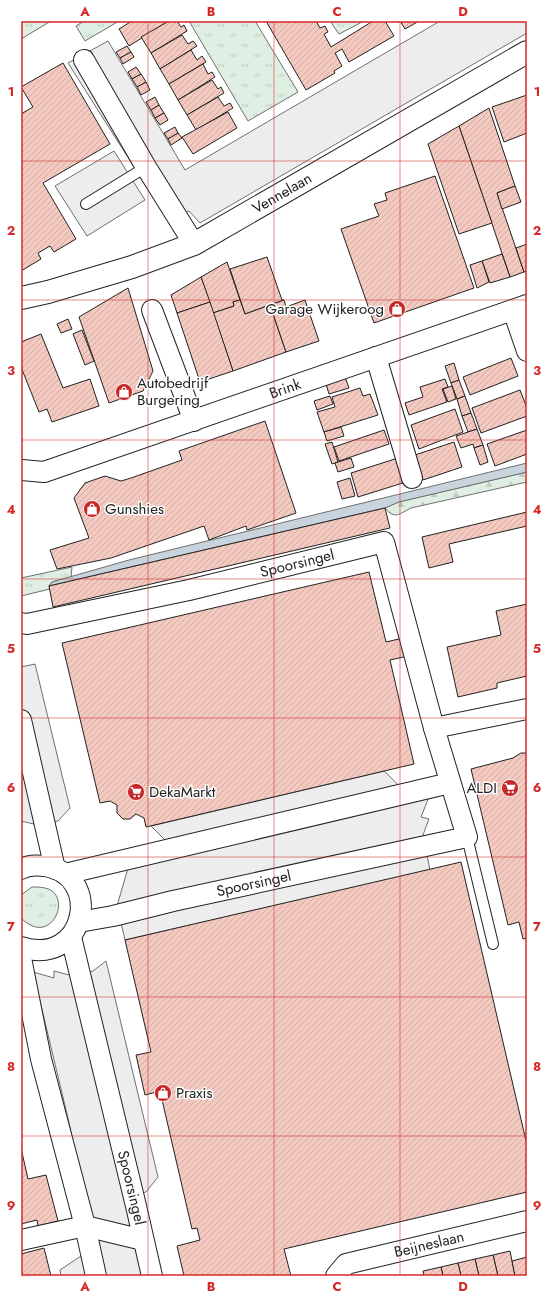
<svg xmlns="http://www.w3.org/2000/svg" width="548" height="1297" viewBox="0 0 548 1297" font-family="Jost,sans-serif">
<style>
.grass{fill:url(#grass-tufts);stroke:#6f6f6f}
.forest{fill:url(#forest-firs);stroke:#6f6f6f}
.parking{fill:#ededed;stroke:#6f6f6f}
.water{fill:#c7d3dd;stroke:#6f6f6f}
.building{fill:url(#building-hatch);stroke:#222}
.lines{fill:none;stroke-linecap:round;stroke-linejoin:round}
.lane-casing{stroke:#222;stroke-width:12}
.street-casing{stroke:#222;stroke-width:22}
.secondary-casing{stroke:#222;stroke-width:24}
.lane{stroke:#fff;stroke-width:10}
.street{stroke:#fff;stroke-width:20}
.secondary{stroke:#fff;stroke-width:22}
.grid{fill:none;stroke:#d62828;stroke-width:1;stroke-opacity:0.55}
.labels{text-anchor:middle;stroke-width:3;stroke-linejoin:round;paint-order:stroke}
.street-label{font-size:15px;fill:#222;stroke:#fff}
.poi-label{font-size:15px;fill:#222;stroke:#fff;text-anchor:start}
.neatline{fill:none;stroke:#d62828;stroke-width:1.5}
.grid-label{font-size:13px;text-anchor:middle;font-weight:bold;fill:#d62828}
</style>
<defs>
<pattern id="grass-tufts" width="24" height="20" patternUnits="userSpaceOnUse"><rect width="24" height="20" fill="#e0efe3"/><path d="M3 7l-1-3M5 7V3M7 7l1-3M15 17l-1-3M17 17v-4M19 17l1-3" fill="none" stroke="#c0cdc2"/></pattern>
<pattern id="forest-firs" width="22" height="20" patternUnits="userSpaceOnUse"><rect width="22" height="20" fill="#e0efe3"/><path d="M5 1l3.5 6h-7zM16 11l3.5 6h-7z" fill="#c0cdc2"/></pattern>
<pattern id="building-hatch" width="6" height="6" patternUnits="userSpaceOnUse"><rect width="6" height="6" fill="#f3c9c0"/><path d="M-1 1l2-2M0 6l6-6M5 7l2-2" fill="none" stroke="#d0aca5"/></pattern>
</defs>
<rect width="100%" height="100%" fill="#fff"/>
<g class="grass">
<polygon points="21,21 51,21 21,39"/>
<polygon points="84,21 119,21 85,41 76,26"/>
<polygon points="189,21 255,21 298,92 248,121"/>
<polygon points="330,21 364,21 339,34"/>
<polygon points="72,567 71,577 52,582 49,586 50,589 21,596 21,578"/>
<path d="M32 887C36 887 41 887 45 888 74 894 52 949 21 918V895Z"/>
</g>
<path class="forest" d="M527 472V482L411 508C399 514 395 520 385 508L398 502Z"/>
<g class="parking">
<polygon points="440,21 527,21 527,33 200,223 189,211 169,222 68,63 108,41 185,170"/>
<polygon points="114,151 145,200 87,236 55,186"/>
<polygon points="35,664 70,808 58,821 38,825 21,821 21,667"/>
<polygon points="384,771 413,799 429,797 421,817 429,819 423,835 430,870 125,940 117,906 128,868 181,856 151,826"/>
<polygon points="106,961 158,1177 146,1192 126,1197 144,1276 61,1276 60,1270 96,1246 67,1114 33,972 54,978 54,971 73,976 93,971"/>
</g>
<polygon class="water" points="527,463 527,472 399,502 385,508 49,586 52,582 129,560"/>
<g class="building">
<polygon points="132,21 169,21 129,46 119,29"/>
<polygon points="169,21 177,21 181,27 184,25 187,31 151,53 141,37"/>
<polygon points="266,21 316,21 320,28 325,26 328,32 324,34 331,47 373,21 385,21 394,36 349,62 342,49 335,53 342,66 334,71 335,73 306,90"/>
<polygon points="400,21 419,21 405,29"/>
<polygon points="182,35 188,44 193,41 197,46 160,69 151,53"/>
<polygon points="127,46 131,52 120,58 116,52"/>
<polygon points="191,50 197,60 202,56 206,62 169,84 160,69"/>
<polygon points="131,52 134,57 123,64 120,58"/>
<polygon points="63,63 110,144 43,183 76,239 54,252 50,246 38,253 41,259 21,271 21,114 33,107 21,87"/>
<polygon points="203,64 208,74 212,72 215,77 178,100 169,84"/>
<polygon points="136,67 141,74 132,79 128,72"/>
<polygon points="141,74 146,82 137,87 132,79"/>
<polygon points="212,80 218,89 221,87 224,93 187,115 178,100"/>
<polygon points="146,82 150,90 141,95 137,87"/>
<polygon points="527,95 527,133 504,142 492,107"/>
<polygon points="155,97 159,105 151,110 146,102"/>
<polygon points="218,97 224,106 230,103 233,108 196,130 187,115"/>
<polygon points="159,105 164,113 155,118 151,110"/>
<polygon points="489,108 515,186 497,193 524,272 510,277 459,126"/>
<polygon points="228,112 237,128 193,154 182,137"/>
<polygon points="164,113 168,120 160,125 155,118"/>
<polygon points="459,126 492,223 459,234 428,144"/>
<polygon points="175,127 178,133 168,139 164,133"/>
<polygon points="178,133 182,138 171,145 168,139"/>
<polygon points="435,176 474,288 374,323 341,229 379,216 374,204 387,200 385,193"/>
<polygon points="515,186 521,202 502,209 497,193"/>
<polygon points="527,244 527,271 524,272 516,248"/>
<polygon points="502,254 510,277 490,283 482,261"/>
<polygon points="267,257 282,300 284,300 245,314 230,269"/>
<polygon points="482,261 489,282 477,288 470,265"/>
<polygon points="227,262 240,300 233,302 234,306 213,313 201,277"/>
<polygon points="201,277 210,302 177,313 171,295"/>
<polygon points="128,288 153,371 143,391 109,403 79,317"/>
<polygon points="240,300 245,314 270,305 286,352 233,371 213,313 234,306 233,302"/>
<polygon points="284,300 286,307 305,300 319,341 286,352 270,305"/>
<polygon points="210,302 233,371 200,382 177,313"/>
<polygon points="68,319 72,329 61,333 57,324"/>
<polygon points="82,330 94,361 85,365 73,334"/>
<polygon points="41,334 63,388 90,379 99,406 52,422 47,409 39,412 21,367 21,342"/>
<polygon points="511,358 518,376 470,395 463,377"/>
<polygon points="454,363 459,380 451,383 445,366"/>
<polygon points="345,377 349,388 329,394 326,384"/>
<polygon points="445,379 448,387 442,389 447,402 409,415 405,403 423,397 420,387"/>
<polygon points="459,380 465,396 457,399 451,383"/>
<polygon points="452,386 456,399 448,402 443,389"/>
<polygon points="360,388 363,396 370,394 378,415 324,432 317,412 335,407 332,397"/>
<polygon points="520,390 527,408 527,416 481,433 472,408"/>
<polygon points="330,396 333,404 317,410 314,401"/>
<polygon points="465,396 471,413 462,416 457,399"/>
<polygon points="455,409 463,432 419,449 411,425"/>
<polygon points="471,413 477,429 468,432 462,416"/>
<polygon points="265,421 296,513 247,530 246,526 209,540 204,526 111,558 57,569 50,550 89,538 74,498 85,483 105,476 121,481 131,478 182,460 179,451"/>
<polygon points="341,427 344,436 327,441 324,432"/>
<polygon points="477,429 483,445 474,448 473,444 461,448 456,436"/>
<polygon points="384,430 389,444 339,461 334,447"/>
<polygon points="527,430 527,454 495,466 487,444"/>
<polygon points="332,442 338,462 332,464 325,444"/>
<polygon points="454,442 462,467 423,480 415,455"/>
<polygon points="483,445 488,462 480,465 474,448"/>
<polygon points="351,458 354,467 338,472 335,463"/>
<polygon points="398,458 406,482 358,497 351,473"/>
<polygon points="350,478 355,496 342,499 337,482"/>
<polygon points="385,508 390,528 53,607 49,586"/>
<polygon points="527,512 527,526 449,544 453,562 429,568 422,537"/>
<polygon points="369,572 386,642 403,638 408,656 390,660 414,764 146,827 144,818 136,814 130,819 123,819 117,813 117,805 110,801 100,803 62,643"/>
<polygon points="527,604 527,676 497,683 497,688 458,697 447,647 501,635 496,611"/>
<polygon points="521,753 527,753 527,938 523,939 519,922 508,925 471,769 513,758"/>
<polygon points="461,862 527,1145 527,1192 284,1249 291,1276 184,1276 177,1246 200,1240 197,1228 192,1229 160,1091 145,1095 136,1055 151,1052 125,940"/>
<polygon points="21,1148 28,1179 46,1175 58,1221 38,1226 37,1220 21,1224"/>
<polygon points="44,1248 51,1276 21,1276 21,1254"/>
<polygon points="510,1251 515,1276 498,1276 493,1255"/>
<polygon points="493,1255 498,1276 479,1276 475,1259"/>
<polygon points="527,1257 527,1276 515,1276 512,1261"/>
<polygon points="475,1259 479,1276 461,1276 458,1263"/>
<polygon points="458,1263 461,1276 443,1276 441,1267"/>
<polygon points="441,1267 443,1276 424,1276 423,1271"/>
</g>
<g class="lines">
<g class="lane-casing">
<g id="lane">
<polyline points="86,204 146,167"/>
<polyline points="467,837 493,944"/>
</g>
</g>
<g class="street-casing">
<g id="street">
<polyline points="84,60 146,167 194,244"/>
<polyline points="152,310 194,421"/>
<polyline points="513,310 527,351"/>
<polyline points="376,357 412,478"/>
<path id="s1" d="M22 470 44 472 527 305"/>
<path id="s2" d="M21 623 27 624 189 590 384 542 434 728"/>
<polyline points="21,720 55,869"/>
<path d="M21 869C28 865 37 865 45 866 104 875 86 968 21 947"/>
<polyline points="65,874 450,783"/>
<path id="s3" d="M79 922 113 916 173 901 467 837 434 728 527 709"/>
<path id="s4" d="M71 937 136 1206 152 1276"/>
<polyline points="21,958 41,1059 85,1226 96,1276"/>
<polyline points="21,1240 85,1226 143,1240"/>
<path id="s5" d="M336 1276 346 1264 527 1221"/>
</g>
</g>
<g class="secondary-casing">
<g id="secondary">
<path id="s6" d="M21 298 48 292 132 267 194 244 527 52"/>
</g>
</g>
<use href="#lane" class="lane"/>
<use href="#street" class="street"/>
<use href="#secondary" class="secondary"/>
</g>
<path class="grid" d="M148 21V1276M274 21V1276M400 21V1276M21 161H527M21 300H527M21 440H527M21 579H527M21 718H527M21 857H527M21 997H527M21 1136H527"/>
<defs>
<g id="shop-disc" transform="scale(0.9)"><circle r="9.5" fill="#c62828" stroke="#fff"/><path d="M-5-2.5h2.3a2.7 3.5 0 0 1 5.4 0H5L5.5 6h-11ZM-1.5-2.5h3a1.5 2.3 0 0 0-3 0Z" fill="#fff"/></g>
<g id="supermarket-disc" transform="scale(0.9)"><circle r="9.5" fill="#c62828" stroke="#fff"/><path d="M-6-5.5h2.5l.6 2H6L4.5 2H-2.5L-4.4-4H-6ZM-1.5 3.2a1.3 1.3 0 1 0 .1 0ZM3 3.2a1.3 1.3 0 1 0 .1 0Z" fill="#fff"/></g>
</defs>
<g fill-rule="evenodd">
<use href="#shop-disc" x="397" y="309"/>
<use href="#shop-disc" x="124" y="392"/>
<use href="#shop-disc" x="92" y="509"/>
<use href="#supermarket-disc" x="510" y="788"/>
<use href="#supermarket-disc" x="136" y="792"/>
<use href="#shop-disc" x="163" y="1093"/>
</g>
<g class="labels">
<g class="street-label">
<text dy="5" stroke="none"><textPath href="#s6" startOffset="283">Vennelaan</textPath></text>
<text dy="5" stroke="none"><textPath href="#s1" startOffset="277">Brink</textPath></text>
<text dy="5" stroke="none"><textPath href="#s2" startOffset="283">Spoorsingel</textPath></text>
<text dy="5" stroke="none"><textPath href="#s3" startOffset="179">Spoorsingel</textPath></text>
<text dy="5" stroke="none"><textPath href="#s4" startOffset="258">Spoorsingel</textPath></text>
<text dy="5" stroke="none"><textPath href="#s5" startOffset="101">Beijneslaan</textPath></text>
</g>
<g class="poi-label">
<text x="384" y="314" text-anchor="end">Garage Wijkeroog</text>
<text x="137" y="388">Autobedrijf<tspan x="137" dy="17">Burgering</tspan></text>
<text x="105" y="514">Gunshies</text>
<text x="497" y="793" text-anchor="end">ALDI</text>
<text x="149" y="797">DekaMarkt</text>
<text x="176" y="1098">Praxis</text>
</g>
</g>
<rect width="548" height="1297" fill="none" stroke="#ffffff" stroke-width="44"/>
<rect x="22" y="22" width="504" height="1253" class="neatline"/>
<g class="grid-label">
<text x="85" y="16">A</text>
<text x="211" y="16">B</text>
<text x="337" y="16">C</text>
<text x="463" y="16">D</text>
<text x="11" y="96">1</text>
<text x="537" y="96">1</text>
<text x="11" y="235">2</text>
<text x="537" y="235">2</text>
<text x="11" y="375">3</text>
<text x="537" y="375">3</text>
<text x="11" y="514">4</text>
<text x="537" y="514">4</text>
<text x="11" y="653">5</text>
<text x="537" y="653">5</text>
<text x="11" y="792">6</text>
<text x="537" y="792">6</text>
<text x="11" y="931">7</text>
<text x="537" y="931">7</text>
<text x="11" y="1071">8</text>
<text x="537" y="1071">8</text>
<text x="11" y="1210">9</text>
<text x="537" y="1210">9</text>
<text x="85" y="1291">A</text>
<text x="211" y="1291">B</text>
<text x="337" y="1291">C</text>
<text x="463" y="1291">D</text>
</g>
</svg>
